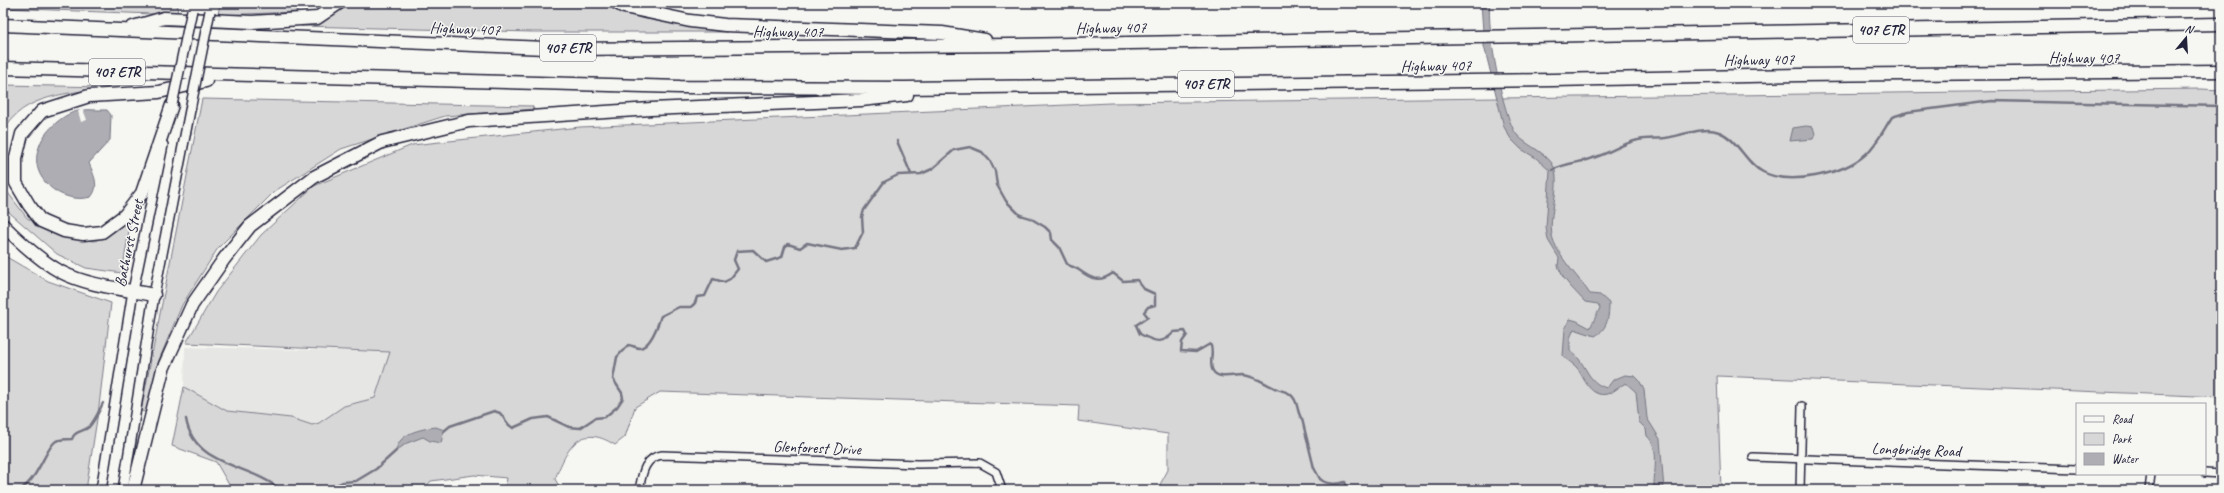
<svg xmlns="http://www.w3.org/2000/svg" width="2224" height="493" viewBox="0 0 2224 493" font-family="Caveat,sans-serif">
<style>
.built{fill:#e6e6e4}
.green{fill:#d7d7d7;stroke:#7c7c89}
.water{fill:#adadb3;stroke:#757583}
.pier{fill:#f6f6f2}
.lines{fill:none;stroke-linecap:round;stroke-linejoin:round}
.stream{stroke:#757583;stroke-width:2.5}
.minor-casing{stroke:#22223b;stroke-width:10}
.secondary-casing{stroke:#22223b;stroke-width:12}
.motorway-casing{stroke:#22223b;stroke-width:15}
.minor{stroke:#f6f6f2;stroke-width:7}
.secondary{stroke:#f6f6f2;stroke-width:9}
.motorway{stroke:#f6f6f2;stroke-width:12}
.secondary-bridge-casing{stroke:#22223b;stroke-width:12;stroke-linecap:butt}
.secondary-bridge{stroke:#f6f6f2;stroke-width:9}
.labels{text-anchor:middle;stroke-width:3;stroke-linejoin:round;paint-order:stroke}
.shield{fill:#f6f6f2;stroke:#626272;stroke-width:1}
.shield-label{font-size:15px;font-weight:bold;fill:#22223b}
.street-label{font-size:16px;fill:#22223b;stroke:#f6f6f2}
</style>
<rect width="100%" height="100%" fill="#f6f6f2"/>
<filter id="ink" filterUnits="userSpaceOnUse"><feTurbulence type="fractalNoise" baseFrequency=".025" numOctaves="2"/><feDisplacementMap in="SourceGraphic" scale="8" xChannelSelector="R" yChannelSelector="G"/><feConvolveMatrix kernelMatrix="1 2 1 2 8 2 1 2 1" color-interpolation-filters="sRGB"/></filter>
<g filter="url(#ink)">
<polygon class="built" points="185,347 391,352 375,398 344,406 319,423 312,425 291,418 227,411 184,387"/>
<g class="green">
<polygon points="3,3 178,3 177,15 3,8"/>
<polygon points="220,3 308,3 296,12 218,15"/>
<path d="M351 3H601L640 18 727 32H532L301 26C321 23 335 14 351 3Z"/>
<path d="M3 85 109 87C71 94 22 93 3 132Z"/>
<path d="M2201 89 2221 90V397L1717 376 1721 490H1157L1168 470V434L1078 421 1079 406 660 392 635 407 625 437 615 445C579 422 567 449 555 479L561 490H505L507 478 474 475 431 481 423 490H232L216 462 172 446 184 387 227 411 291 418 312 425 319 423 344 406 375 398 390 352 186 343 216 292 261 235 314 186 412 145 580 127 1111 103Z"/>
<polygon points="202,99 532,106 534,109 445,116 341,149 275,191 218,248 182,305 159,360 147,412 141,411"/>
<polygon points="3,186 27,218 65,238 95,241 116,230 131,218 122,273 86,268 57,254 3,207"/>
<polygon points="3,255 48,281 111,303 99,406 86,490 3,490"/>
</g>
<g class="water">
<path d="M1481 3H1490C1486 26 1503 119 1517 135 1527 146 1548 153 1554 167 1562 190 1545 220 1554 242 1562 262 1579 277 1590 294L1600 295 1609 303C1609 316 1608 329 1595 336L1574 329 1570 338V351C1586 360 1586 383 1607 388L1613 380 1625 375 1635 376 1639 380 1644 390 1647 418 1660 439 1664 490H1654C1653 473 1661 448 1647 436L1646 429 1639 422 1636 392 1626 383C1619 386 1615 392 1607 394 1591 398 1584 379 1578 369 1574 364 1568 361 1563 356L1565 329 1570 319 1577 321 1590 328 1600 308 1598 304 1585 302 1570 286 1563 277 1558 266 1559 258 1548 240 1546 227 1550 171 1536 158 1521 149 1511 139 1504 127 1484 46Z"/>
<path d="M100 110H107L111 115 110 140 89 163C94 176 100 186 91 197 62 205 27 178 39 147 42 137 49 129 57 122 63 117 71 112 78 111 85 109 93 110 100 110Z"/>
<polygon points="1806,126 1813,127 1815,134 1813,139 1790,141 1793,128"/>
<path d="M436 427 444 430 441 443 430 441 423 437 407 443 396 451C398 433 421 429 436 427Z"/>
</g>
<polygon class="pier" points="83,109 87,120 81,122 78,111"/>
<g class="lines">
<g class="stream">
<polyline points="897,141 911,174"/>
<path d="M1552 170C1567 162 1581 163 1596 157 1610 153 1623 143 1638 140 1646 138 1656 139 1665 138 1681 136 1703 126 1719 132 1738 139 1745 163 1763 172 1790 186 1844 174 1866 154 1877 144 1884 129 1892 117L1908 112 1992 101 2221 106"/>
<path d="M186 419C194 467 251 464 281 490"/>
<path d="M444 431 450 426 494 411 500 413 509 425 513 428 533 419 548 417 569 427 580 428 595 418 605 417 617 407 623 398 622 393 613 379 617 357 628 345C632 345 636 348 640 348 651 346 658 325 661 316L679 307H691L695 303 697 297 705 296 713 279 724 282 730 279 738 269 734 260 737 251 753 250 766 262 782 257 785 247 788 244 800 248 807 243 842 250 855 248 863 232 862 217 864 210 884 182 898 175 921 174 932 169 954 150 970 147 982 152 990 161 995 171 997 185 1006 201 1020 215 1030 218 1045 227 1051 233 1052 240 1059 247 1067 264C1071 267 1075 267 1079 270 1091 279 1100 283 1113 273L1123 281 1137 280 1144 289 1155 294V305L1148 307 1144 312 1148 317 1136 325 1140 334C1155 342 1162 345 1174 332L1185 331 1187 335 1182 342 1181 351 1196 352 1210 344C1215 351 1208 364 1213 371 1218 380 1234 375 1242 375 1256 376 1265 384 1277 389 1281 391 1287 391 1291 395 1299 401 1296 412 1302 419L1314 468 1320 479C1326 484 1337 485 1345 482L1348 490"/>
<path d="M9 490C12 489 18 490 21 489 39 478 46 447 56 441 61 439 67 439 72 439 74 431 83 432 89 427 96 419 99 411 103 403"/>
<polyline points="326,490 343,482 356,481 376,469 396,451"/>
</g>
<g class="minor-casing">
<g id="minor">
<polyline points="1753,457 2077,469"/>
<polyline points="2205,473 2221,474"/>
<path d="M639 490C642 475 644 457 662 455L918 464 980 463 996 472 1002 490"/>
<polyline points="1800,490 1802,406"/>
<polyline points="2149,490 2151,474"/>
</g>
</g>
<g class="secondary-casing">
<g id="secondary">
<polyline points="101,490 133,291 163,145"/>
<polyline points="123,490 154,295 191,105"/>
</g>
</g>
<g class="motorway-casing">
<g id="motorway">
<polyline points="617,3 624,7 690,21 725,25 942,33 985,40"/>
<polyline points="3,25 569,49 1013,45 2221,24"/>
<polyline points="133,27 164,18 252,22 317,18 339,3"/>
<polyline points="3,68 680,87 904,88 1553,80 1800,75 2221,71"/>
<polyline points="172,105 142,193 125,215 102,232 83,234 64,231 41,221 29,205 16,183 16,158 22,134 42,111 89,96 159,92 206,81"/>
<path d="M3 225C20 242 39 260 61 272 88 286 124 289 154 295"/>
<polyline points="133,490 163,369 192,305 224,259 250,226 314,177 382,142 469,121 651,109 861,100 907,95"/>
</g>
</g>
<use href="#minor" class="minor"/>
<use href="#secondary" class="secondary"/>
<use href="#motorway" class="motorway"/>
<g class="secondary-bridge-casing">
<g id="secondary-bridge">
<polyline points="172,105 192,10"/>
<polyline points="191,105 210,11"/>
</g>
</g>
<use href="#secondary-bridge" class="secondary-bridge"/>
</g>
</g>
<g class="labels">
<g class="shield">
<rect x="1853" y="17" width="56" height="26" rx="3"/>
<rect x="540" y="35" width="56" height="26" rx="3"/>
<rect x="89" y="59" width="56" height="26" rx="3"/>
<rect x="1178" y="71" width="56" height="26" rx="3"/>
</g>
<g class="shield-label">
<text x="1881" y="35">407 ETR</text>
<text x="568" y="53">407 ETR</text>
<text x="117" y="77">407 ETR</text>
<text x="1206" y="89">407 ETR</text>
</g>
<g class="street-label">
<text transform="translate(1111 27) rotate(-1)" y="6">Highway 407</text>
<text transform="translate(465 28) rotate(2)" y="6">Highway 407</text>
<text x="788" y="37">Highway 407</text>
<text x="2084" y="63">Highway 407</text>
<text transform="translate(1759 59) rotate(-1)" y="6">Highway 407</text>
<text transform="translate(1436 65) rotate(-1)" y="6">Highway 407</text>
<text transform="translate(128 243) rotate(-78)" y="6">Bathurst Street</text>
<text transform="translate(817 447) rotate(2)" y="6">Glenforest Drive</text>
<text transform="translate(1916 449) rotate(2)" y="6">Longbridge Road</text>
</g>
</g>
<rect width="2224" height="493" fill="none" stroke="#f6f6f2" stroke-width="16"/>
<rect x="8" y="8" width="2208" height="477" fill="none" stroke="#22223b" stroke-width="1.5" filter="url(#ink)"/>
<rect x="2076" y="403" width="130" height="72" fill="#f6f6f2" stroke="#a1a1a9"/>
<rect x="2084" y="416" width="20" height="6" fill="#f6f6f2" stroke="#a1a1a9"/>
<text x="2112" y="423" font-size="12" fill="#22223b">Road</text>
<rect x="2084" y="433" width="20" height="12" fill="#d7d7d7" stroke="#a1a1a9"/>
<text x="2112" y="443" font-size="12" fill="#22223b">Park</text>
<rect x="2084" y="453" width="20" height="12" fill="#adadb3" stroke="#a1a1a9"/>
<text x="2112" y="463" font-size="12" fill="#22223b">Water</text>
<g transform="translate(2186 38) rotate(18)" stroke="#f6f6f2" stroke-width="3" paint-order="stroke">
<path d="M0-3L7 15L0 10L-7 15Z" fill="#22223b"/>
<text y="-6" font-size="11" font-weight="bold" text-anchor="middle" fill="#22223b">N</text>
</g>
</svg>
